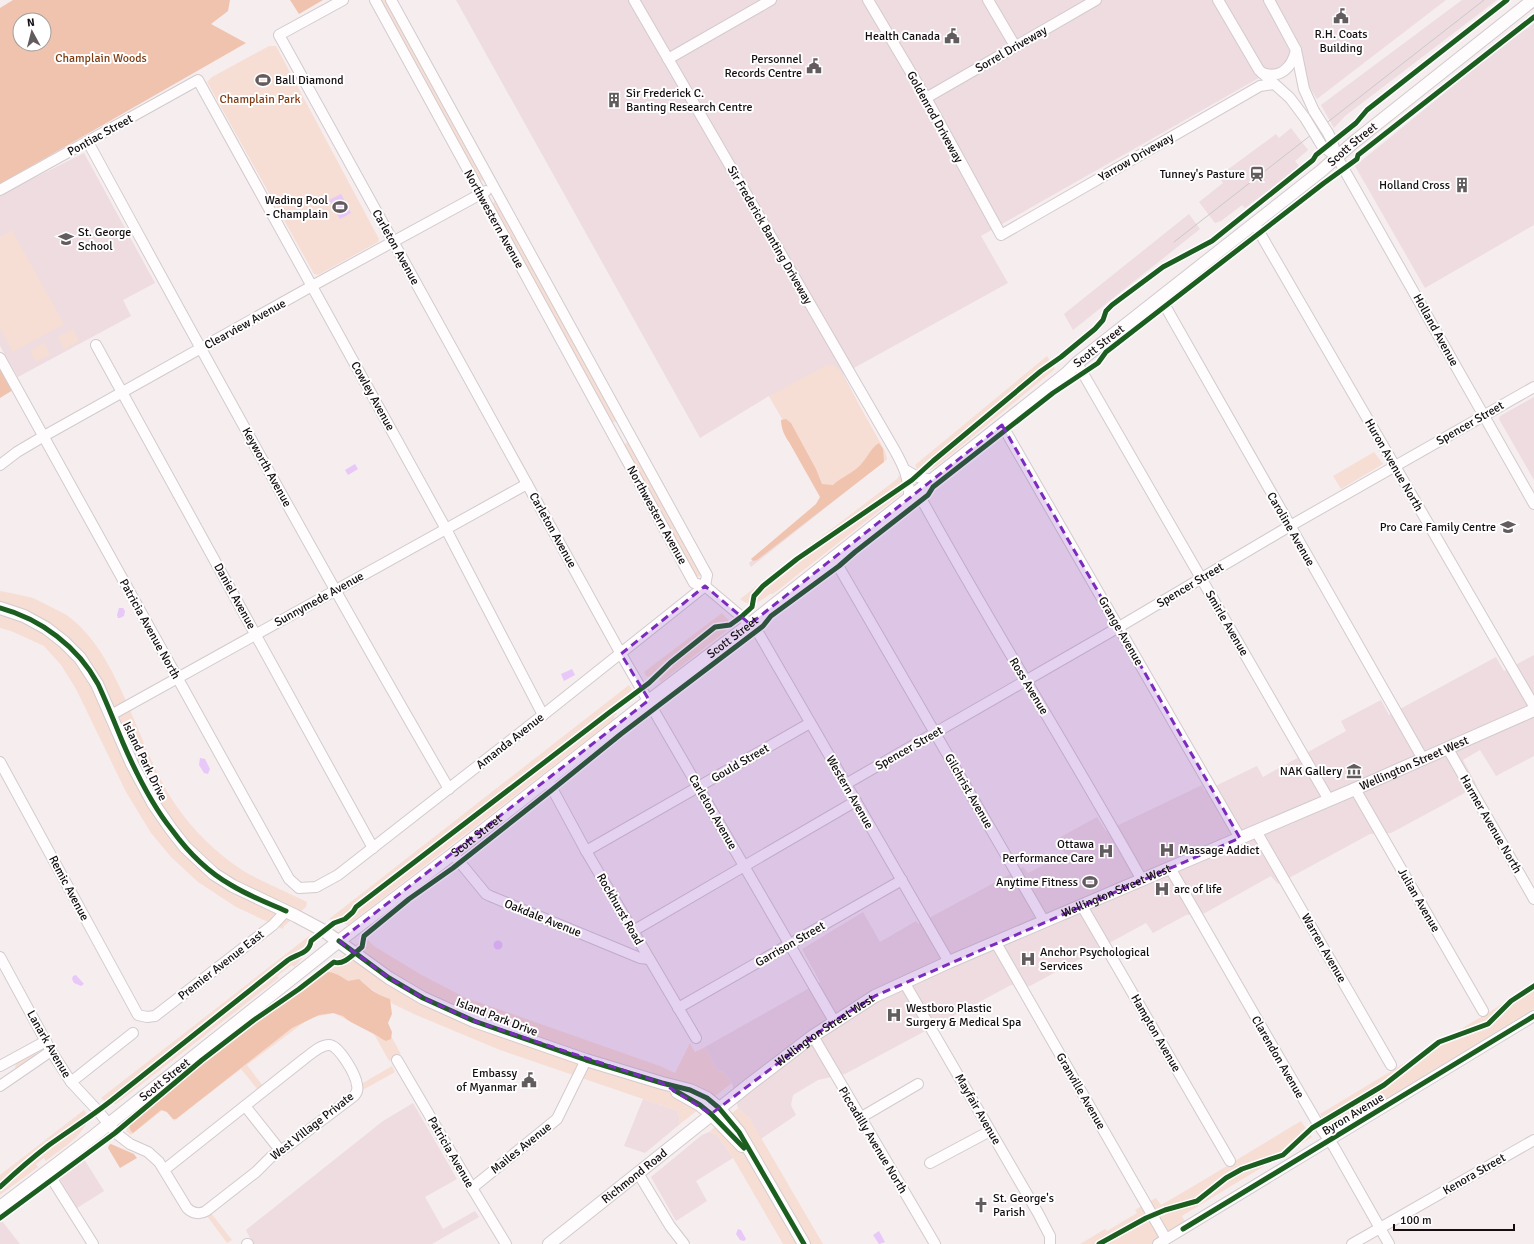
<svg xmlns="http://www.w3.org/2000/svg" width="1534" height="1244" viewBox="0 0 1534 1244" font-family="Signika,sans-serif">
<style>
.built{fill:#eedce0}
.green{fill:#f7ded4}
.forest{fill:#f0c3af;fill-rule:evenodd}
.water{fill:#e8c8f8}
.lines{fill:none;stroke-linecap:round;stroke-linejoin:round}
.minor-casing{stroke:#d2cbcd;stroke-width:12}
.major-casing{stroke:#d2cbcd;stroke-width:14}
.minor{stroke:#fefcfd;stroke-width:10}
.major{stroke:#fefcfd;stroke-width:12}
.tram{stroke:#cbc8c9;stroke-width:1}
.minor-bridge-casing{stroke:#d2cbcd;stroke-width:12;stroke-linecap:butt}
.minor-bridge{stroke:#fefcfd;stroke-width:10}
.cycleway-casing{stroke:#fff;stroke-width:8}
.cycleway{stroke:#1b5e20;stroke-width:5}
.marked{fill:#7b2cbf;fill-opacity:0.2;stroke:#7b2cbf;stroke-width:3;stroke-dasharray:8 5;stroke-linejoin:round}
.labels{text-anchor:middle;stroke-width:4;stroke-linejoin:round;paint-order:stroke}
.poi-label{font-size:12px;fill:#140e10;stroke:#fff;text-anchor:end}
.street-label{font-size:12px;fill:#140e10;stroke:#fff}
.park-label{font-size:12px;fill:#7f3c13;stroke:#fff}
</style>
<rect width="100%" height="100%" fill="#f6edef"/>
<g class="built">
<polygon points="456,0 1446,0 1317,99 1292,59 981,236 1008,283 843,374 887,459 751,567 749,563 827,496 769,396 700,438"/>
<polygon points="1462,0 1497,0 1345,116 1334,128 1321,105"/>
<polygon points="1534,23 1534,225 1425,288 1355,166 1480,64"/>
<polygon points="1291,128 1308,150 1295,161 1299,166 1287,177 1245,208 1242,205 1221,221 1215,223 1199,202 1223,183 1219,176 1276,134 1279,138"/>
<polygon points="84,153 155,283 123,300 131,316 18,377 0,346 0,195"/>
<polygon points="1189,214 1200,229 1073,330 1064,314"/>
<polygon points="1534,397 1534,480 1499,419 1500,416"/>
<polygon points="1534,655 1534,756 1496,776 1480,750 1463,760 1477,786 1443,805 1391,833 1370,834 1278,884 1271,876 1205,913 1186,915 1153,933 1146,923 1030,986 1011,985 845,1074 818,1080 793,1095 791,1105 796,1115 761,1139 750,1119 738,1108 732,1083 723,1071 718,1072 705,1047 820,982 802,949 863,912 880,942 916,921 918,924 1023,867 1028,873 1065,854 1057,839 1097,817 1106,831 1202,785 1205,791 1257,766 1263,777 1346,731 1341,721 1381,700 1389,715 1496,657 1504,671"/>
<polygon points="643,1099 678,1111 680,1124 645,1153 624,1146"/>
<polygon points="413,1103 457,1179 425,1197 443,1229 475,1211 479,1217 432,1244 253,1244 246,1230 256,1222 383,1121"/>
<polygon points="709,1132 716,1134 733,1158 696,1181 707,1201 676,1221 651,1177 702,1135"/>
<polygon points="84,1159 104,1191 77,1208 59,1178"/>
<polygon points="2,1221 20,1244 0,1244 0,1223"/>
</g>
<g class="green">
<polygon points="378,0 387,0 484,176 483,180 479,181"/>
<polygon points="269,46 276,46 379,239 378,242 318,275 314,274 207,82 212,77"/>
<polygon points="495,201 499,203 617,421 611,423 492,204"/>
<polygon points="12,230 64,324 13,352 0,329 0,237"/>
<polygon points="73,329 79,341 64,349 58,337"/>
<polygon points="44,343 50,355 36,362 30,351"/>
<path d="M1047 356 1055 369 943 461C934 468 930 473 918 470L915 465Z"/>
<polygon points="827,365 834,365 839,369 885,451 887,459 831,503 769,396"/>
<polygon points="628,442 701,574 698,577 694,574 625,449 625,444"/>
<polygon points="1374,452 1383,464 1341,489 1333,476"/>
<path d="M899 475C903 481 906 488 901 494L773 594H770C760 602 751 608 740 599L897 479Z"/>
<path d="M0 591C11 593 22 595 33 598 40 601 47 605 55 609 59 611 64 613 68 616 122 656 137 748 175 804 192 829 216 853 242 870 262 882 286 891 307 902L306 907 284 926 283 929 236 907 198 882 171 857 151 833 126 792 76 689 61 665 44 646 11 631 0 628Z"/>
<polygon points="722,613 728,620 726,631 661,682 655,672 649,677 646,676 644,672"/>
<polygon points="629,685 632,690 623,698 627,704 616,712 617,714 614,716 615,718 348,925 329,919"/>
<polygon points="309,936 311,939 313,947 294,967 292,965 277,976 279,978 116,1104 107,1103 101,1098"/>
<polygon points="365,937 374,946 420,974 464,997 660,1066 675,1073 690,1043 695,1052 705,1047 718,1072 723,1071 732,1083 680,1124 678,1111 500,1050 416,1015 393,1004 371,989 370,998 401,1054 389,1061 374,1034 334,1013 310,1018 247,1065 263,1086 258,1090 241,1069 174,1121 164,1109 131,1135 127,1132 125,1122 337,961"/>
<polygon points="1534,985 1534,1009 1335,1130 1329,1129 1320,1114"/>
<polygon points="35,1053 38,1055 18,1069 15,1068 16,1063"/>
<polygon points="392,1066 395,1072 361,1091 363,1083"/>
<polygon points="738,1108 750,1119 823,1244 783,1244 733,1158 716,1134 709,1132"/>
<path d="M84 1110C98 1128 58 1151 46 1161L44 1158 36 1164 38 1167 0 1195V1175Z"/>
<path d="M1301 1121 1312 1137 1182 1216 1186 1223 1152 1244H1080L1105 1229 1107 1231 1137 1213 1135 1210 1156 1198 1161 1205C1208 1178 1254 1149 1301 1121Z"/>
<polygon points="211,1213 232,1240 227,1243 207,1216"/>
</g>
<g class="forest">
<path d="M13 0H230L228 11 211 24 246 43 0 184V8ZM20 20H44V44H20Z"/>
<polygon points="290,0 323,0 299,14"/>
<polygon points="0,368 13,390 0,398"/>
<path d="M786 419 791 423 816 469 822 484 833 485C840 478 849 475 856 469 866 462 869 449 879 443L883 449 884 462 757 560 753 561 751 559 816 504 820 497 789 442C785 437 781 428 781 420Z"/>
<path d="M323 972C333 971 340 976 348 981L359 979C368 988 377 995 390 999L392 1014 388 1023 392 1032 391 1039 386 1041 382 1039C370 1030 352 1025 343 1016L333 1013 319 1015 292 1028 176 1119H173L167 1112 161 1110 133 1133C128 1130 129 1125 131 1119L284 1000 302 989 309 982Z"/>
<polygon points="111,1144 134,1154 137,1158 120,1168 108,1148 109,1145"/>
</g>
<g class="water">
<polygon points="341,194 351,213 340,219 329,200"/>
<polygon points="355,464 358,469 348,475 345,470"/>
<polygon points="119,608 123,608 125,611 124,616 120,618 118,618 117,615"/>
<polygon points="572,669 575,675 564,681 561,674"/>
<polygon points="200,758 205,759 210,769 208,774 204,773 199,765"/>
<circle cx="498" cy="945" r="4.5"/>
<polygon points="76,975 84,984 81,986 74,983 72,979 73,976"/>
<polygon points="738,1229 741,1230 746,1239 744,1241 740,1240 736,1234"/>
<polygon points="879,1231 885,1242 879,1244 873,1235"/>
</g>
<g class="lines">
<g class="minor-casing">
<g id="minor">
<polyline points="343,0 279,35 621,654 834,1021"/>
<polyline points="375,0 694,583 705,586 750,624 759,634 949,962"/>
<polyline points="391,0 707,575 705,586"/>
<path d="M634 0 894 449C903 465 910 479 909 498"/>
<polyline points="868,0 926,98 1001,235 1260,86 1274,84"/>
<polyline points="988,0 1015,46"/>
<polyline points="1218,0 1259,70 1290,98 1305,118"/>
<polyline points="1269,0 1296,50 1304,89 1314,111"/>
<polyline points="668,59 771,0"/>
<path d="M1262 73C1280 79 1292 68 1296 50"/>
<polyline points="926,98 1096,0"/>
<polyline points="1328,133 1331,139 1337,157 1534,504"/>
<polyline points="1319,141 1322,146 1337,157"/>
<path d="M88 142C206 359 325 576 449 789"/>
<polyline points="0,190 198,80 446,529 543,715"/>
<polyline points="1254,223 1534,706"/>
<polyline points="1160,297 1423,759"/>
<polyline points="96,345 373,848"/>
<polyline points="0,358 289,879 299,888 316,887 338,875 543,715 705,586"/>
<polyline points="1077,363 1329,800"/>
<polyline points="1002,425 1240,838"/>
<polyline points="0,465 17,452 44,436 312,286 486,191"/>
<polyline points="905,470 918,477 932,480"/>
<path d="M917 491C989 623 1069 749 1142 880"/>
<polyline points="833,557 1044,921"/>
<polyline points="111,715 527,484"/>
<polyline points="1448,749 1534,899"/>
<polyline points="0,762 138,1015 147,1017 155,1016 273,925 286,911"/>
<polyline points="547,779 586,851 696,1038"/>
<polyline points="846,784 1119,627 1283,530 1534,387"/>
<polyline points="1355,789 1483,1011"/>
<polyline points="1256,831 1391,1065"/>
<polyline points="586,851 810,723"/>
<polyline points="453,854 486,894 490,896 640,958 649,959"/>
<polyline points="1170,868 1273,1047 1318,1124 1334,1147 1389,1244"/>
<polyline points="1082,906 1230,1161"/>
<polyline points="633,931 856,801"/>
<polyline points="996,943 1166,1239"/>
<path d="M0 957 51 1051 71 1082 98 1111 117 1134 130 1144 148 1152 159 1162 187 1208C192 1213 199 1215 206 1211L256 1172 271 1157 289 1145 354 1096C357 1093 358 1089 357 1085 356 1075 339 1045 329 1045 320 1045 311 1054 304 1059L164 1170"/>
<polyline points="904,982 1038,1213 1050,1236 1050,1244"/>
<polyline points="678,1008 902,880"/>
<polyline points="813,1036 935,1244"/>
<polyline points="397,1060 472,1188 506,1244"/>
<polyline points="0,1066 46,1041"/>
<polyline points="71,1082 133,1033"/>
<polyline points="0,1086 51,1051"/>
<polyline points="245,1106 280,1150"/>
<polyline points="860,1118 918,1084"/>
<polyline points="930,1163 990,1131"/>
<polyline points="47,1171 93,1244"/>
<polyline points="638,1173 670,1226 684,1244"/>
<polyline points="472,1188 557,1119 586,1060"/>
<polyline points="247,1244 248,1244"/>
<polyline points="1158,1244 1534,1016"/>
<polyline points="1352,1244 1534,1140"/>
</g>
</g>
<g class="major-casing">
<g id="major">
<polyline points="0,608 24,616 46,628 64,642 80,658 97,684 132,764 153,803 171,829 185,847 214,874 233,886 296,916 324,931 389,978 423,998 474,1021 586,1060 662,1083 690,1090 707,1098 719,1108 739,1132 804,1244"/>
<polyline points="677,1092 700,1105 711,1114 742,1146"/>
<path id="s1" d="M0 1207 95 1135 339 941 453 854 638 709 750 624 1067 373 1077 363 1321 171 1354 142 1533 0"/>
<path id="s2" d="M549 1244 750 1084 813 1036 875 996 949 962 1355 789 1534 710"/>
</g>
</g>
<use href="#minor" class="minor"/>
<use href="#major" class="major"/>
<polyline class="tram" points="1174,242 1484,0"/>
<g class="minor-bridge-casing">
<g id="minor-bridge">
<polyline points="1314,111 1328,133"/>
<polyline points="1305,118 1319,141"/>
</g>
</g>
<use href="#minor-bridge" class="minor-bridge"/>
<g class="cycleway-casing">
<g id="cycleway">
<path d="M0 608C41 619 78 647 98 684 107 703 115 724 123 743 136 773 151 804 172 830 188 852 208 872 231 885 249 896 268 903 286 911"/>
<polyline points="339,941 389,978 423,998 474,1021 586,1060 662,1083 690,1090 707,1098 719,1108 739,1132 804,1244"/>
<polyline points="674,1090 700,1105 711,1114 744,1148"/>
<path d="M0 1187C16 1172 32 1158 49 1145 70 1130 92 1116 112 1100L288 960C297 954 310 953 311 941L334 923 345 919 353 912 356 907 610 712 649 683 670 663 715 627 730 625 741 617 752 607 754 596 763 586 797 559 912 480 933 461 1041 371 1061 357 1095 329 1103 320 1106 311 1112 305 1163 267 1212 241 1313 160 1316 155 1356 123 1367 110 1507 0"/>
<path d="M0 1218 115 1133 202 1060 254 1020 299 989 334 962C344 966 354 953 362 947L364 936 409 899 453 868 553 789 621 734 763 626 771 616 839 566 855 552 928 495 933 487 1053 393 1098 363 1106 352 1324 183 1353 162 1357 159 1358 155 1534 17"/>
<polyline points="1183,1229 1534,1016"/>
<polyline points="1099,1244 1146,1218 1165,1210 1197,1201 1226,1178 1242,1169 1283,1155 1312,1128 1384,1085 1439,1042 1488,1024 1511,1001 1534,986"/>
</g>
</g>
<use href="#cycleway" class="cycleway"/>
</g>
<path class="marked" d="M1002 425 1240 838 875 996 834 1021 711 1114 662 1083 474 1021 423 998 389 978 339 941 649 700 621 654 705 586 750 624Z"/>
<defs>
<g id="civic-bare" transform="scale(1.2)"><path d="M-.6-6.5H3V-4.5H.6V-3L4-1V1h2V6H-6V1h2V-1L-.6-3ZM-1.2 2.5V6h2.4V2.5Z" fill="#635c5e" stroke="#fff" stroke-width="2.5" paint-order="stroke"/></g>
<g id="stadium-bare" transform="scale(1.2)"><path d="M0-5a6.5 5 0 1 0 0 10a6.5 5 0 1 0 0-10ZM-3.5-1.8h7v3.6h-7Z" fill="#635c5e" stroke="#fff" stroke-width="2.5" paint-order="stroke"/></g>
<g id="building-bare" transform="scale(1.2)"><path d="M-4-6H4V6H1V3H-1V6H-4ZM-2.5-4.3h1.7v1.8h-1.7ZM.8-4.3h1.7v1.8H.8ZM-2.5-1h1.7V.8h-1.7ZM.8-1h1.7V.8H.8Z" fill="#635c5e" stroke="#fff" stroke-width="2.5" paint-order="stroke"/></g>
<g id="station-bare" transform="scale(1.2)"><path d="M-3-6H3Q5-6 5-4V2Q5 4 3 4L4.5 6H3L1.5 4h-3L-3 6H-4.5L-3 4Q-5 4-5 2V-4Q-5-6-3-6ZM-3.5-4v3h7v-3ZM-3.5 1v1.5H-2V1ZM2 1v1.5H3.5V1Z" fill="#635c5e" stroke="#fff" stroke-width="2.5" paint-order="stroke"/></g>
<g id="school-bare" transform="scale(1.2)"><path d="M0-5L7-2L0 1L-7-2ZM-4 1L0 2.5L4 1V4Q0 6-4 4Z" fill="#635c5e" stroke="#fff" stroke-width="2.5" paint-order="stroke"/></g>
<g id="museum-bare" transform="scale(1.2)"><path d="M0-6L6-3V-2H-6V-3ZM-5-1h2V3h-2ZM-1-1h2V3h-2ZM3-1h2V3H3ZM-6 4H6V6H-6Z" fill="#635c5e" stroke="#fff" stroke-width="2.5" paint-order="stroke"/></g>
<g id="hospital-bare" transform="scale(1.2)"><path d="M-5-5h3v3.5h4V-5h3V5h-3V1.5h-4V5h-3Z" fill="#635c5e" stroke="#fff" stroke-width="2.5" paint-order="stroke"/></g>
<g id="church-bare" transform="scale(1.2)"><path d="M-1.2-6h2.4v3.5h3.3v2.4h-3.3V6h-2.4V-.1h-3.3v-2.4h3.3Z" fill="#635c5e" stroke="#fff" stroke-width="2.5" paint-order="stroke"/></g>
</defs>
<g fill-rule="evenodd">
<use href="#civic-bare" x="1341" y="16"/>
<use href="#civic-bare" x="952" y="36"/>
<use href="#civic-bare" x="814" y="66"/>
<use href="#stadium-bare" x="263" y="80"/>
<use href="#building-bare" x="614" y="100"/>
<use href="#station-bare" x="1257" y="174"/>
<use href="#building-bare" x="1462" y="185"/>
<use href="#stadium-bare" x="340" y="207"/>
<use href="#school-bare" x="66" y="239"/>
<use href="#school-bare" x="1508" y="527"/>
<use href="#museum-bare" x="1354" y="771"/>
<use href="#hospital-bare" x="1167" y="850"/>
<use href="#hospital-bare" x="1106" y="851"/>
<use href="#stadium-bare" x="1090" y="882"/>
<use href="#hospital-bare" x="1162" y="889"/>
<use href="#hospital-bare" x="1028" y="959"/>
<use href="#hospital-bare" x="894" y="1015"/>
<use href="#civic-bare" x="529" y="1080"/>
<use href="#church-bare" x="981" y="1205"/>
</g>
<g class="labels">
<g class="poi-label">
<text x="1341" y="38" text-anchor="middle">R.H. Coats<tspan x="1341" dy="14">Building</tspan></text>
<text x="940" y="40">Health Canada</text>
<text x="802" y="63">Personnel<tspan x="802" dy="14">Records Centre</tspan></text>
<text x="275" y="84" text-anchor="start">Ball Diamond</text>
<text x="626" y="97" text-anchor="start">Sir Frederick C.<tspan x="626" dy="14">Banting Research Centre</tspan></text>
<text x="1245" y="178">Tunney's Pasture</text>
<text x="1450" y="189">Holland Cross</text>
<text x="328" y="204">Wading Pool<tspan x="328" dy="14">- Champlain</tspan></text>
<text x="78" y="236" text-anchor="start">St. George<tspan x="78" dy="14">School</tspan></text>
<text x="1496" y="531">Pro Care Family Centre</text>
<text x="1342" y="775">NAK Gallery</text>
<text x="1094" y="848">Ottawa<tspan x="1094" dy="14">Performance Care</tspan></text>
<text x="1179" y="854" text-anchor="start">Massage Addict</text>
<text x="1078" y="886">Anytime Fitness</text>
<text x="1174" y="893" text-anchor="start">arc of life</text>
<text x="1040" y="956" text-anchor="start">Anchor Psychological<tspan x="1040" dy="14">Services</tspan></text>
<text x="906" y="1012" text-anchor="start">Westboro Plastic<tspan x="906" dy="14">Surgery &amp; Medical Spa</tspan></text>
<text x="517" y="1077">Embassy<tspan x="517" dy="14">of Myanmar</tspan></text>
<text x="993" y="1202" text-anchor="start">St. George's<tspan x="993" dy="14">Parish</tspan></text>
</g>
<g class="street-label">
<text transform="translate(1011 49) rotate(-30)" y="4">Sorrel Driveway</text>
<text transform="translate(935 117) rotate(61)" y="4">Goldenrod Driveway</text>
<text transform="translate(100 135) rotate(-29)" y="4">Pontiac Street</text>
<text dy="4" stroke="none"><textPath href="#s1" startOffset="1720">Scott Street</textPath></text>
<text transform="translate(1136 157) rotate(-30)" y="4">Yarrow Driveway</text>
<text transform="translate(494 219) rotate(61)" y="4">Northwestern Avenue</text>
<text transform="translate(770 235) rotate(60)" y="4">Sir Frederick Banting Driveway</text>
<text transform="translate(396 247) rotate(61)" y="4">Carleton Avenue</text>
<text transform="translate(245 324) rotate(-29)" y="4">Clearview Avenue</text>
<text transform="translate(1436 330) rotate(61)" y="4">Holland Avenue</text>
<text dy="4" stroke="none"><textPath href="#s1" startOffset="1396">Scott Street</textPath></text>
<text transform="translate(373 396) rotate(61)" y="4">Cowley Avenue</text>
<text transform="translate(1470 423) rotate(-30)" y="4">Spencer Street</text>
<text transform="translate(1394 465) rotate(60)" y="4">Huron Avenue North</text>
<text transform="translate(267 467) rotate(61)" y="4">Keyworth Avenue</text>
<text transform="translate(657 515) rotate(61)" y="4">Northwestern Avenue</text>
<text transform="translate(1291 529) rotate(60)" y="4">Caroline Avenue</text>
<text transform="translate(553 530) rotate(61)" y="4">Carleton Avenue</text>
<text transform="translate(1190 585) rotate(-31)" y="4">Spencer Street</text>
<text transform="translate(235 596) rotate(61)" y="4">Daniel Avenue</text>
<text transform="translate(319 599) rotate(-29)" y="4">Sunnymede Avenue</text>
<text transform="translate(1227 623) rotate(60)" y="4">Smirle Avenue</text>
<text transform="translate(150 629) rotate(61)" y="4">Patricia Avenue North</text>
<text transform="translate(1121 631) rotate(60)" y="4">Grange Avenue</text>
<text dy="4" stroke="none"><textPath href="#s1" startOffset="928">Scott Street</textPath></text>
<text transform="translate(1029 686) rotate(59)" y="4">Ross Avenue</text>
<text transform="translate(510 741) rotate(-38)" y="4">Amanda Avenue</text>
<text transform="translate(909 748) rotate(-30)" y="4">Spencer Street</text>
<text transform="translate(145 761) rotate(64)" y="4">Island Park Drive</text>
<text transform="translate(740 763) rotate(-30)" y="4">Gould Street</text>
<text dy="4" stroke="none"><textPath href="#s2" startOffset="997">Wellington Street West</textPath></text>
<text transform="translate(969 791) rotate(60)" y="4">Gilchrist Avenue</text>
<text transform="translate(850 792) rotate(60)" y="4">Western Avenue</text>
<text transform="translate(713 812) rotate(60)" y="4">Carleton Avenue</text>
<text transform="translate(1491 824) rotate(60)" y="4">Harmer Avenue North</text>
<text dy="4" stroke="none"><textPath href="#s1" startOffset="604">Scott Street</textPath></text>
<text transform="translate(69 888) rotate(62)" y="4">Remic Avenue</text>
<text dy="4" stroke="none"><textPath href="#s2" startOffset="673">Wellington Street West</textPath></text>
<text transform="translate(1419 900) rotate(60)" y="4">Julian Avenue</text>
<text transform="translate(620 909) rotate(60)" y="4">Rockhurst Road</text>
<text transform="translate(543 918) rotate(22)" y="4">Oakdale Avenue</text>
<text transform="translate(790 944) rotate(-30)" y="4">Garrison Street</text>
<text transform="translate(1324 948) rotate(60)" y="4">Warren Avenue</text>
<text transform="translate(221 965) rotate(-38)" y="4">Premier Avenue East</text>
<text transform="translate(497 1017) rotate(21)" y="4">Island Park Drive</text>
<text dy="4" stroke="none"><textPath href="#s2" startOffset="349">Wellington Street West</textPath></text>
<text transform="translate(1156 1033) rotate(60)" y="4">Hampton Avenue</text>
<text transform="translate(49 1044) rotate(60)" y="4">Lanark Avenue</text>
<text transform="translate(1278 1057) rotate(60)" y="4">Clarendon Avenue</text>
<text dy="4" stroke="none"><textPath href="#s1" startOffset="208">Scott Street</textPath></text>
<text transform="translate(1081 1091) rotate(60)" y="4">Granville Avenue</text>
<text transform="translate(978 1109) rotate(60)" y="4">Mayfair Avenue</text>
<text transform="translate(1353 1114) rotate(-31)" y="4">Byron Avenue</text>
<text transform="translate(312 1126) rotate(-38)" y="4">West Village Private</text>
<text transform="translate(873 1140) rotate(59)" y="4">Piccadilly Avenue North</text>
<text transform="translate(521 1148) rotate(-39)" y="4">Mailes Avenue</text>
<text transform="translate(451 1152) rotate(60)" y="4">Patricia Avenue</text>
<text transform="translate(1474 1174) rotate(-30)" y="4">Kenora Street</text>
<text dy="4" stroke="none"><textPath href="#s2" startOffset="109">Richmond Road</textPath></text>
</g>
<g class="park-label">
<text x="101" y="62">Champlain Woods</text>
<text x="260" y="103">Champlain Park</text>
</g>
</g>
<g transform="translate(32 32) rotate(353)"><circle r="19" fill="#ffffff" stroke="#a19f9f"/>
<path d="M0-3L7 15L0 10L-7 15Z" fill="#635c5e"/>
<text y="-6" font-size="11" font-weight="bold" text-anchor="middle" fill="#140e10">N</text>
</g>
<path d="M1394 1224v6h120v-6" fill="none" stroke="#140e10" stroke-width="2"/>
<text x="1400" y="1224" font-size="12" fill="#140e10" stroke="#ffffff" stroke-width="3" paint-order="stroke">100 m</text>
</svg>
